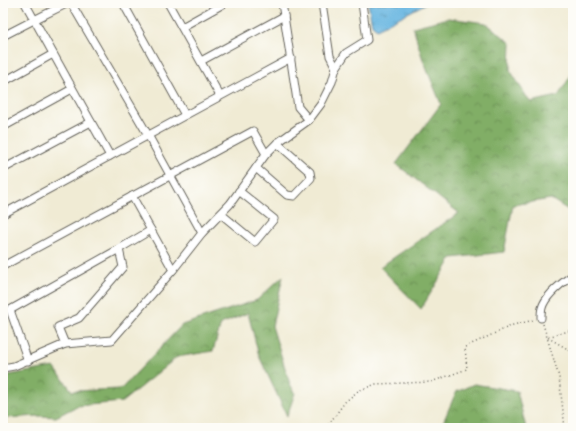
<svg xmlns="http://www.w3.org/2000/svg" width="576" height="431" viewBox="0 0 576 431" font-family="Caveat,sans-serif">
<style>
.forest{fill:url(#forest-crowns);stroke:#4e6541}
.water{fill:url(#water-ripples);stroke:#42697e}
.lines{fill:none;stroke-linecap:round;stroke-linejoin:round}
.street-casing{stroke:#66645c;stroke-width:9}
.path{stroke:#66645c;stroke-width:1.5;stroke-dasharray:1 3;stroke-linecap:butt}
.street{stroke:#fff;stroke-width:7}
</style>
<defs>
<pattern id="forest-crowns" width="20" height="18" patternUnits="userSpaceOnUse"><rect width="20" height="18" fill="#81ae66"/><path d="M2 6a3 3 0 1 1 6 0M12 15a3 3 0 1 1 6 0" fill="none" stroke="#698d53"/></pattern>
<pattern id="water-ripples" width="26" height="14" patternUnits="userSpaceOnUse"><rect width="26" height="14" fill="#67b6e1"/><path d="M2 4q2-2 4 0t4 0M15 11q2-2 4 0t4 0" fill="none" stroke="#5493b6"/></pattern>
</defs>
<rect width="100%" height="100%" fill="#fdfcf7"/>
<filter id="ink" filterUnits="userSpaceOnUse"><feTurbulence type="fractalNoise" baseFrequency=".025" numOctaves="2"/><feDisplacementMap in="SourceGraphic" scale="8" xChannelSelector="R" yChannelSelector="G"/><feConvolveMatrix kernelMatrix="1 2 1 2 8 2 1 2 1" color-interpolation-filters="sRGB"/></filter>
<filter id="wash" filterUnits="userSpaceOnUse"><feTurbulence type="fractalNoise" baseFrequency=".012" numOctaves="4" result="noise"/><feDisplacementMap in="SourceGraphic" scale="16" xChannelSelector="R" yChannelSelector="G"/><feGaussianBlur stdDeviation="0.9" result="paint"/><feColorMatrix in="noise" values="0 0 0 0 0 0 0 0 0 0 0 0 0 0 0 0 0 1.4 0 .05"/><feComposite in="paint" operator="in"/></filter>
<g filter="url(#wash)">
<rect width="100%" height="100%" fill="#f0ebd4"/>
<g class="forest">
<polygon points="448,18 486,23 511,43 510,70 530,102 558,96 573,72 573,213 551,199 513,205 504,252 452,258 421,309 380,267 459,213 396,164 441,104 423,60 413,27"/>
<polygon points="283,276 272,326 290,384 295,393 287,416 259,356 248,313 221,324 213,351 177,357 122,402 77,406 56,417 40,416 3,418 3,376 54,367 72,391 121,389 182,325 257,300"/>
<polygon points="474,384 517,391 526,428 433,428 442,425 456,392"/>
</g>
<polygon class="water" points="368,3 427,3 377,29 372,25"/>
</g>
<g filter="url(#ink)">
<g class="lines">
<g class="street-casing">
<g id="street">
<polyline points="25,3 110,156"/>
<polyline points="71,3 148,135 202,233"/>
<polyline points="123,3 185,115"/>
<polyline points="168,3 220,96"/>
<polyline points="282,3 298,107 309,120"/>
<polyline points="322,3 330,56 336,68"/>
<polyline points="182,27 225,3"/>
<polyline points="3,36 34,20 68,3"/>
<polyline points="201,61 284,16"/>
<polyline points="3,82 53,54"/>
<polyline points="3,127 72,89"/>
<polyline points="256,168 287,195 294,196 311,178 310,172 277,143"/>
<polyline points="3,169 91,122"/>
<polyline points="132,196 173,270"/>
<polyline points="3,214 291,58"/>
<polyline points="221,214 255,242 274,219 239,191"/>
<polyline points="3,266 253,131 266,154"/>
<path d="M541 318C541 315 541 311 542 308 545 296 563 282 573 275"/>
<polyline points="65,344 58,327 79,318 123,267 119,249"/>
<polyline points="28,361 10,310 119,249 151,230"/>
<polyline points="3,368 14,366 65,344 112,340 173,270 202,233 230,204 266,154 277,143 309,120 321,104 332,82 336,68 346,53 367,40 362,3"/>
</g>
</g>
<g class="path">
<polyline points="543,324 559,377 565,428"/>
<polyline points="573,330 547,337 573,352"/>
<polyline points="326,428 345,402 358,391 376,384 431,382 467,369 465,347 513,325 534,320"/>
</g>
<use href="#street" class="street"/>
</g>
</g>
<rect width="576" height="431" fill="none" stroke="#fdfcf7" stroke-width="16"/>
</svg>
